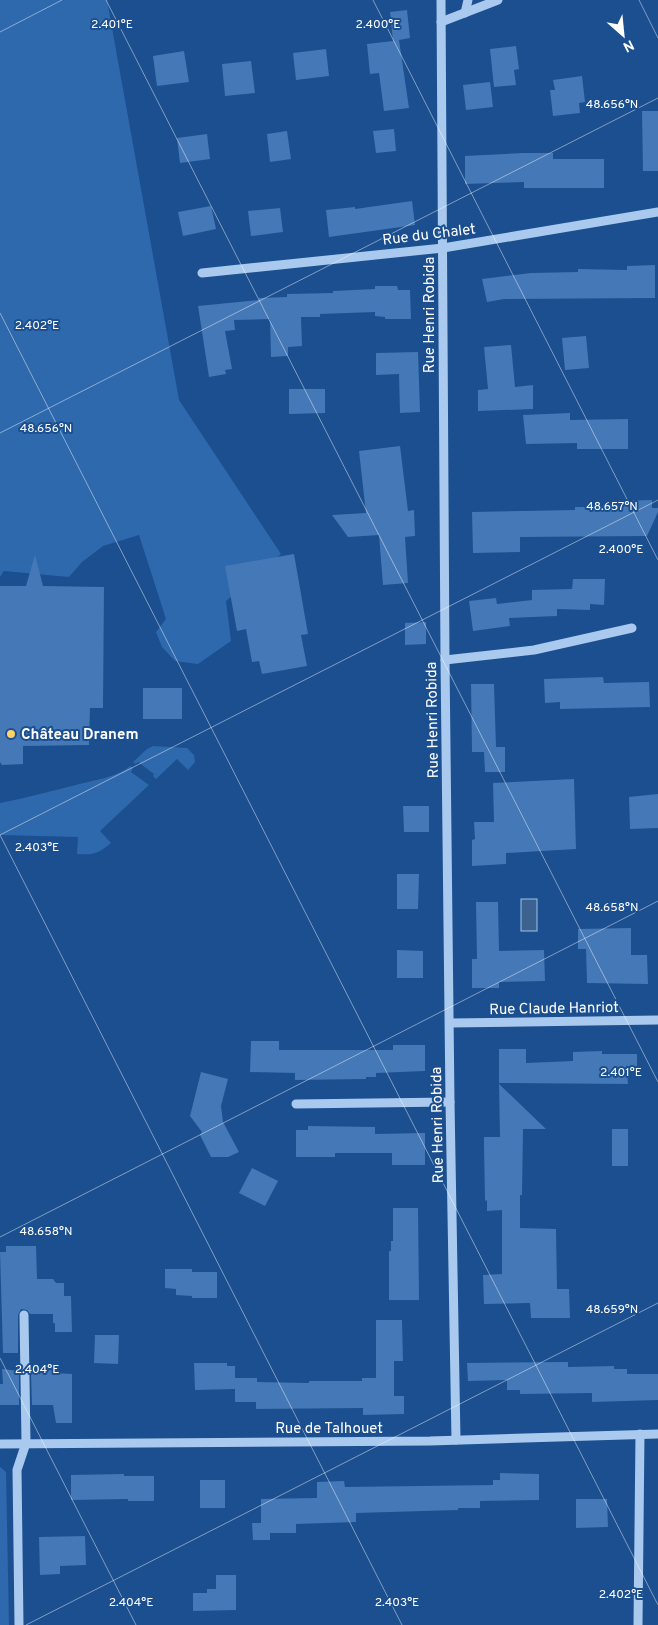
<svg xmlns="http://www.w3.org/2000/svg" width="658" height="1625" viewBox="0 0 658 1625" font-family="Overpass,sans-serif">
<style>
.green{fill:#2e69ad}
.water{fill:#3c6290;stroke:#9cc4f0}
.building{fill:#4478b7}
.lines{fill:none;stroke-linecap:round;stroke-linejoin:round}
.minor{stroke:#a9c9ee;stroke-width:9}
.ticks{fill:none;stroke:#fff;stroke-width:1;stroke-opacity:0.45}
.poi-dot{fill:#ffd166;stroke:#1b4f8f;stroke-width:2}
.labels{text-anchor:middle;stroke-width:4;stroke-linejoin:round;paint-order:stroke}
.street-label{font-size:15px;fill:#fff;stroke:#1b4f8f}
.poi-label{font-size:15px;font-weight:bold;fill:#fff;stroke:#1b4f8f;text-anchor:start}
.ticks-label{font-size:12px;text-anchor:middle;fill:#fff;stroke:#1b4f8f;stroke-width:4;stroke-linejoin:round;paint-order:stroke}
</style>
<rect width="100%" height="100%" fill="#1b4f8f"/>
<g class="green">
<polygon points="0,0 107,0 179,400 281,554 226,601 231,641 198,664 175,661 162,647 156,632 166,619 139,535 103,546 82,562 69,577 4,571 0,577"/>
<polygon points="153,746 187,748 194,755 195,762 188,770 177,759 156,779 153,776 154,774 138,762 136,764 133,762 147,749"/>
<path d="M130 766 133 768 131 772 149 785 100 831 111 843C98 854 94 855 77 854L78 837 0 835V803C26 798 50 791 76 785 93 780 116 778 130 766Z"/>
<polygon points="0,1467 6,1472 9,1625 0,1625"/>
</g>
<rect class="water" x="521" y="899" width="16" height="32"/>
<g class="building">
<polygon points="407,10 410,38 399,40 409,108 384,111 379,73 370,74 367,44 393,41 390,12"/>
<polygon points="516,46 519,69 514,70 516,85 494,87 490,49"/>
<polygon points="326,49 329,76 296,80 293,53"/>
<polygon points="184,51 189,82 157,86 153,56"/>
<polygon points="251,61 255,93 225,96 222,64"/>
<polygon points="582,76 585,102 579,103 580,113 553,116 550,90 555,90 553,80"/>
<polygon points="490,82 493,107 466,110 463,85"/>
<polygon points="642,111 658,111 658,171 643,171"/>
<polygon points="394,129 396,151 376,153 373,131"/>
<polygon points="287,131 291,159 270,162 267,134"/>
<polygon points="207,134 210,159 180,163 177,138"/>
<polygon points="523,153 553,153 553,159 604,159 604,188 524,188 524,182 465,184 465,156"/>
<polygon points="412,201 415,225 329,237 326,210 355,207 355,209"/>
<polygon points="211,206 216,229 183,236 178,212"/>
<polygon points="280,208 283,232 251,236 248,211"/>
<polygon points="655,265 655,298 504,299 487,302 482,279 531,273 578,272 578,269 627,270 627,266"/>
<polygon points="375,286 397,286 398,290 410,290 411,319 385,319 385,317 375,316 375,312 320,314 320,317 301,317 302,346 288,347 288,356 271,357 270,319 234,320 235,330 225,331 232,369 225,370 226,374 209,377 198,306 259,300 259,298 287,297 287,294 333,293 333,291 375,289"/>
<polygon points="586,336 589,368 565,370 562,338"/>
<polygon points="511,345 515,387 533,385 533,409 478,411 478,390 488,389 484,347"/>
<polygon points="418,352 420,412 400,413 399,374 376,375 376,353"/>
<polygon points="289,389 325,389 325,413 289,414"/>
<polygon points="570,413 570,420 628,419 628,449 577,449 577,443 526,444 523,415"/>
<polygon points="400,446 408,511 414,510 415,536 405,537 408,583 383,585 379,535 348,537 332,515 366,513 359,451"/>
<polygon points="652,500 652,508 658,508 658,512 647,536 520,537 520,552 473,553 472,512 575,510 575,507 615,507 615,501"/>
<polygon points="294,554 308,634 301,635 307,666 262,674 259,661 252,662 246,629 237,631 225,566"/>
<polygon points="35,555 43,586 104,587 103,708 90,708 89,745 23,746 23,764 2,765 0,762 0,586 26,586"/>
<polygon points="573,579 605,579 604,605 590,604 590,610 557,609 557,616 509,618 510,626 473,631 469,601 496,598 497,604 532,600 532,590 572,589"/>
<polygon points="426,622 426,644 405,645 405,623"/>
<polygon points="603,677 604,683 649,682 650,707 560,709 560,702 545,703 544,679"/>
<polygon points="471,684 494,684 496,747 505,747 505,772 485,772 484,752 472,752"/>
<rect x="143" y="688" width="39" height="31"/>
<polygon points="574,779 576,849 506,853 506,864 472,866 472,840 475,839 474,822 494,822 493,783"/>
<polygon points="658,794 658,828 630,829 629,797"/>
<polygon points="403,806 429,806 429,832 404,832"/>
<polygon points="397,874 419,874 418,909 397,909"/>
<polygon points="476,902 498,902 499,951 544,950 545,981 499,982 499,988 472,988 472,959 477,959"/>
<polygon points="631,928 631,955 647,955 648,984 587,983 586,949 578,949 578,929"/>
<polygon points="397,950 423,951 423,978 397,978"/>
<polygon points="251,1041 279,1041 279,1050 393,1050 393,1045 425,1045 425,1071 376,1073 376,1077 366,1077 366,1079 295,1080 295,1073 250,1072"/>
<polygon points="499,1049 526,1049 526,1063 573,1061 573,1052 602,1051 602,1054 637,1054 637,1071 627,1072 628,1084 499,1083"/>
<polygon points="201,1072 228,1079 221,1106 223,1122 239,1152 228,1157 211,1157 200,1135 202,1132 190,1116"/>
<polygon points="499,1084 546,1129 523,1129 522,1195 520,1195 520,1228 556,1229 557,1289 569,1289 570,1318 531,1318 530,1303 484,1304 483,1275 502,1274 502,1210 487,1211 487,1200 485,1201 484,1146 484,1137 500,1137"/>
<polygon points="308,1126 375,1127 375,1134 425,1133 425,1165 392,1165 392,1153 335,1153 335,1157 296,1157 296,1130 308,1130"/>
<rect x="612" y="1129" width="16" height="37"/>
<polygon points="252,1168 278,1181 265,1206 239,1193"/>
<polygon points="393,1208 418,1208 419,1300 389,1300 389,1251 391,1251 391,1241 393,1241"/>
<polygon points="6,1246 36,1246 37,1279 53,1279 56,1283 64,1283 64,1296 71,1296 72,1332 55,1332 55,1323 53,1323 53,1314 30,1314 27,1310 21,1309 18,1315 18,1353 3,1353 0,1252 6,1252"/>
<polygon points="165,1269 192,1269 192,1272 217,1272 217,1298 192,1298 192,1296 176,1295 176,1289 165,1288"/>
<polygon points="376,1320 402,1320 403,1361 394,1361 394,1396 404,1396 404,1414 363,1415 363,1408 256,1409 256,1402 235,1402 235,1378 257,1378 257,1382 309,1383 309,1381 362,1381 362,1378 376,1378"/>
<polygon points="95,1335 119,1335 118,1364 94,1363"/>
<polygon points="568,1362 568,1367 614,1366 614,1369 627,1369 627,1374 658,1374 658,1400 592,1402 592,1393 520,1394 520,1390 507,1390 507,1380 468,1381 467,1363"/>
<polygon points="194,1363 227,1363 227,1366 235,1366 235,1389 195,1390"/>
<polygon points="2,1369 19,1371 19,1405 0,1405 0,1384 3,1384"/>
<polygon points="53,1370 54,1373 72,1374 72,1423 56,1423 53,1405 32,1405 31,1373 40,1374 42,1371"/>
<polygon points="500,1473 539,1474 539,1500 480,1501 480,1508 458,1508 458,1510 356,1513 356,1522 296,1524 296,1533 270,1533 270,1540 253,1540 252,1523 261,1523 261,1499 317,1498 317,1482 344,1481 345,1487 493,1485 493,1480 500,1480"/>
<polygon points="124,1474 124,1476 154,1476 154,1501 128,1501 128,1499 71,1500 71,1475"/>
<rect x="200" y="1480" width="25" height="28"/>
<polygon points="576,1499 607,1499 608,1527 576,1528"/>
<polygon points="85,1536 86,1565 60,1566 60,1574 40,1575 39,1537"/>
<polygon points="216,1575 236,1575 236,1610 193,1611 193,1593 207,1593 207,1589 216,1589"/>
</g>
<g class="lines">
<g class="minor">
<polyline points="441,0 445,660 450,1102 456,1440"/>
<polyline points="465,13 468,0"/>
<polyline points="441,22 498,0"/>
<polyline points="202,273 443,248 658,212"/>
<polyline points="445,660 534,650 632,628"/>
<polyline points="450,1023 658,1020"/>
<polyline points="296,1104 450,1102"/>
<polyline points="0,1444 430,1441 658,1434"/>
<polyline points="19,1625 17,1470 26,1443 24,1315"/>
<polyline points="638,1625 640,1434"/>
</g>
</g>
<path class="ticks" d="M106 0 658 1082M373 0 658 560M639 0 658 38M0 32 62 0M0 313 658 1605M0 433 658 98M0 835 402 1625M0 835 658 500M0 1237 658 901M0 1358 136 1625M26 1625 658 1303"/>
<circle class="poi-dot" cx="11" cy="734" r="5"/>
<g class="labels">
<g class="street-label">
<text transform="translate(429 234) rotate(-7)" y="5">Rue du Chalet</text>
<text transform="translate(429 315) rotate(-90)" y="5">Rue Henri Robida</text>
<text transform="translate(432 720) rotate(-91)" y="5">Rue Henri Robida</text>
<text transform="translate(554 1008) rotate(-1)" y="5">Rue Claude Hanriot</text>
<text transform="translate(437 1125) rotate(-91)" y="5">Rue Henri Robida</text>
<text x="329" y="1433">Rue de Talhouet</text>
</g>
<g class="poi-label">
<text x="21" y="739">Château Dranem</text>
</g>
</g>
<g class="ticks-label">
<text x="112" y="28">2.401°E</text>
<text x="378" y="28">2.400°E</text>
<text x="612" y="108">48.656°N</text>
<text x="37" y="329">2.402°E</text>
<text x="46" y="432">48.656°N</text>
<text x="612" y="510">48.657°N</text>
<text x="621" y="553">2.400°E</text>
<text x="37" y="851">2.403°E</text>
<text x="612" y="911">48.658°N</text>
<text x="621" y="1076">2.401°E</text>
<text x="46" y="1235">48.658°N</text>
<text x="612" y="1313">48.659°N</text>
<text x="37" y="1373">2.404°E</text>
<text x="621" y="1598">2.402°E</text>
<text x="131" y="1606">2.404°E</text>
<text x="397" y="1606">2.403°E</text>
</g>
<g transform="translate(623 35) rotate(153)" stroke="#1b4f8f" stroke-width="4" paint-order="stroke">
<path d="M0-4L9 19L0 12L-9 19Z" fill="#ffffff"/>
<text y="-8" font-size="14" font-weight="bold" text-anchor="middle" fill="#ffffff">N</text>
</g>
</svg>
